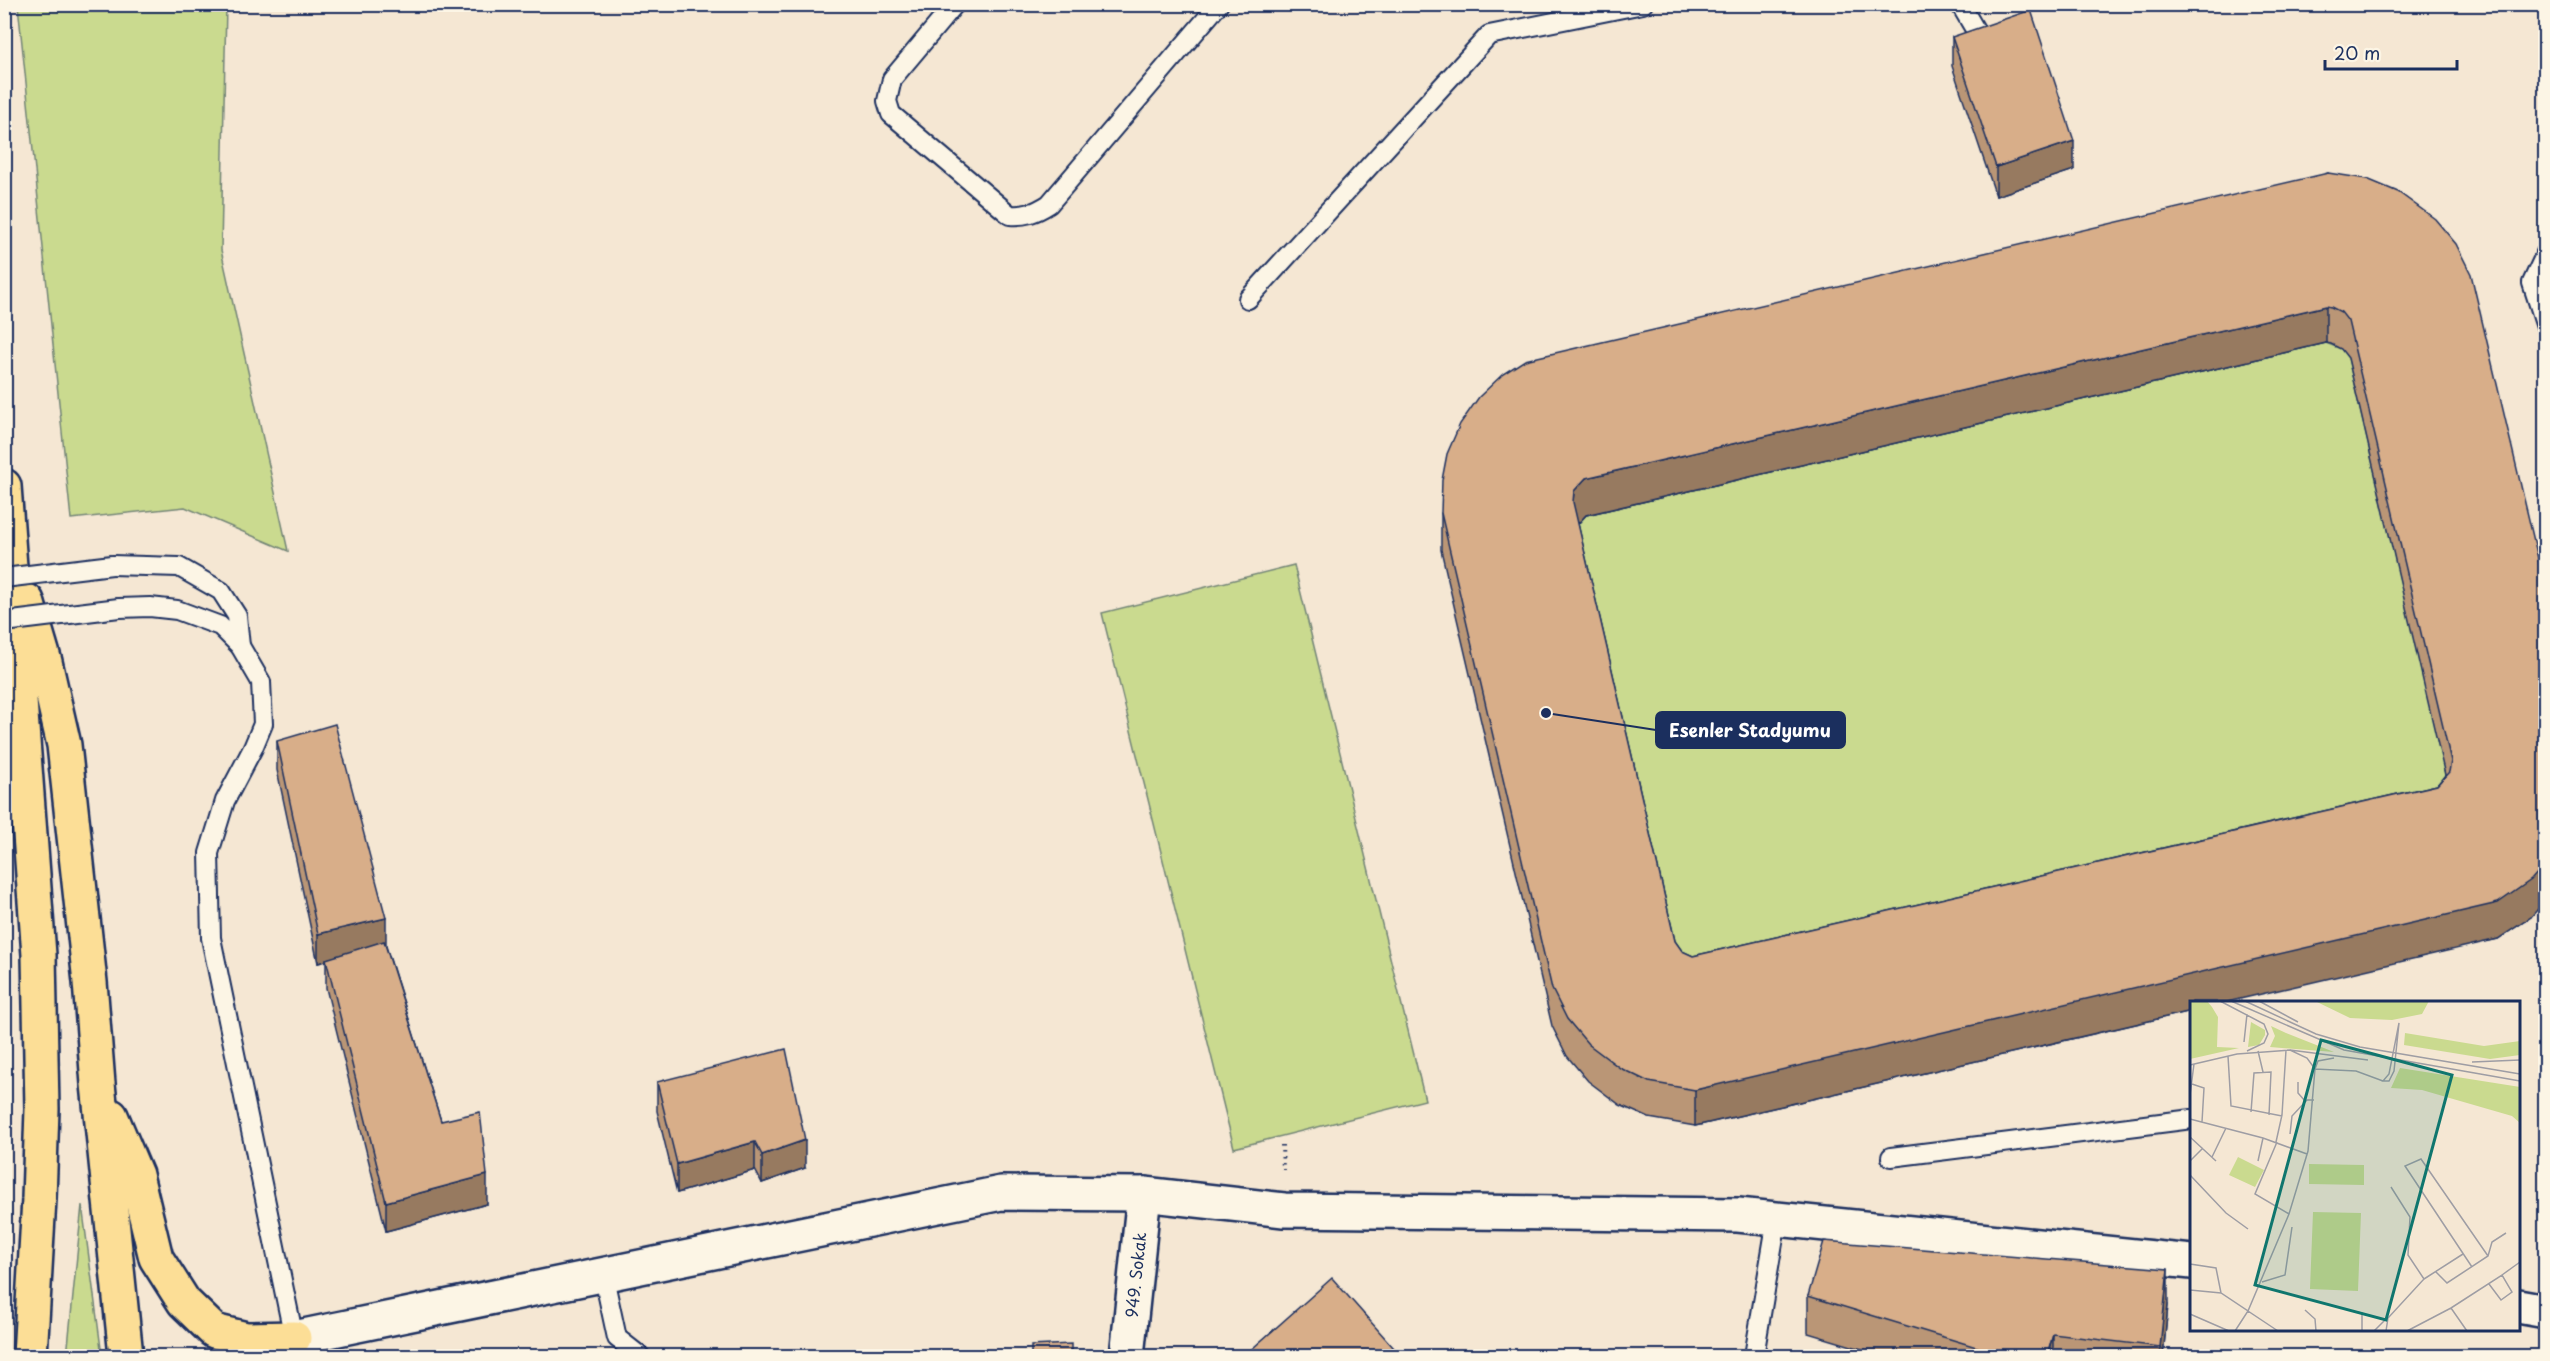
<svg xmlns="http://www.w3.org/2000/svg" width="2550" height="1361" viewBox="0 0 2550 1361" font-family="'Playpen Sans',sans-serif">
<style>
.green{fill:#cada8f;stroke:#728476;stroke-width:1.5}
.lines{fill:none;stroke-linecap:round;stroke-linejoin:round}
.service-casing{stroke:#1b2f5e;stroke-width:22}
.minor-casing{stroke:#1b2f5e;stroke-width:38}
.tertiary-casing{stroke:#1b2f5e;stroke-width:38}
.trunk-casing{stroke:#1b2f5e;stroke-width:38}
.path{stroke:#1b2f5e;stroke-width:4;stroke-dasharray:1.5 4.5;stroke-linecap:butt}
.service{stroke:#fcf5e5;stroke-width:18}
.minor{stroke:#fcf5e5;stroke-width:33}
.tertiary{stroke:#fcf5e5;stroke-width:33}
.trunk{stroke:#fcde96;stroke-width:33}
.service-bridge-casing{stroke:#1b2f5e;stroke-width:22;stroke-linecap:butt}
.service-bridge{stroke:#fcf5e5;stroke-width:18}
.wall{fill:#ba9676;stroke:#1b2f5e;stroke-width:1.5;fill-rule:evenodd}
.shaded-wall{fill:#977a60;stroke:#1b2f5e;stroke-width:1.5}
.building{fill:#d8ae89;stroke:#1b2f5e;stroke-width:1.5;fill-rule:evenodd}
.labels{text-anchor:middle;stroke-width:4.5;stroke-linejoin:round;paint-order:stroke}
.street-label{font-size:16px;fill:#1b2f5e;stroke:#fcf5e5}
.inset-road{fill:none;stroke:#9e9da4;stroke-width:1.5}
.view{fill:#0f766e;fill-opacity:0.15;stroke:#0f766e;stroke-width:3}
.inset-edge{fill:none;stroke:#1b2f5e;stroke-width:3}
.leader{fill:none;stroke:#1b2f5e;stroke-width:2}
.callout-dot{fill:#1b2f5e;stroke:#fcf5e5;stroke-width:2}
.callout{fill:#1b2f5e;stroke:#1b2f5e;stroke-width:2}
.callout-label{font-size:18px;text-anchor:middle;font-weight:bold;fill:#fff}
</style>
<rect width="100%" height="100%" fill="#f5e7d3"/>
<filter id="ink" filterUnits="userSpaceOnUse"><feTurbulence type="fractalNoise" baseFrequency=".0167" numOctaves="2"/><feDisplacementMap in="SourceGraphic" scale="12" xChannelSelector="R" yChannelSelector="G"/><feConvolveMatrix kernelMatrix="1 2 1 2 8 2 1 2 1" color-interpolation-filters="sRGB"/></filter>
<g filter="url(#ink)">
<g class="green">
<polygon points="18,5 226,5 221,250 288,551 185,507 71,519"/>
<polygon points="2326,343 2341,349 2348,358 2451,797 1686,990 1575,527 1586,515"/>
<polygon points="1294,565 1425,1100 1234,1148 1102,613"/>
<polygon points="82,1205 102,1356 67,1356"/>
</g>
<g class="lines">
<g class="service-casing">
<g id="service">
<path d="M955 4 892 79 887 101 891 114 1010 215C1025 216 1035 213 1049 204L1219 4"/>
<polyline points="1960,4 1980,38"/>
<polyline points="2544,4 2546,5"/>
<polyline points="2546,253 2532,283 2546,326"/>
<polyline points="1248,299 1489,35 1643,4"/>
<polyline points="112,565 179,567 221,591 237,616 240,646 220,626 177,610 150,607 119,608"/>
<polyline points="240,646 261,682 263,724 253,748 225,801 209,853 211,938 294,1338"/>
<polyline points="1891,1157 2192,1119"/>
<polyline points="603,1273 617,1338 640,1356"/>
<polyline points="1754,1356 1777,1219"/>
</g>
</g>
<g class="minor-casing">
<polyline id="minor" points="1127,1356 1144,1194"/>
</g>
<g class="tertiary-casing">
<g id="tertiary">
<polyline points="2518,1306 2546,1311"/>
<polyline points="294,1338 1001,1193 1144,1194 1284,1210 1738,1215 2192,1262"/>
</g>
</g>
<g class="trunk-casing">
<g id="trunk">
<polyline points="4,486 39,955 42,1109 39,1199 30,1356"/>
<polyline points="27,601 45,662 64,745 90,982 98,1084 126,1356"/>
<polyline points="111,1116 136,1175 156,1258 184,1302 214,1331 246,1339 294,1338"/>
</g>
</g>
<polyline class="path" points="1282,1145 1283,1170"/>
<use href="#service" class="service"/>
<use href="#minor" class="minor"/>
<use href="#tertiary" class="tertiary"/>
<use href="#trunk" class="trunk"/>
<g class="service-bridge-casing">
<g id="service-bridge">
<polyline points="4,578 112,565"/>
<polyline points="4,622 119,608"/>
</g>
</g>
<use href="#service-bridge" class="service-bridge"/>
</g>
<g class="wall">
<polygon points="1952,37 2074,170 1996,196 1952,66"/>
<path d="M2328 173 2531 917 2498 939 2192 1002V1011L1695 1126 1649 1118 1620 1105 1588 1081 1567 1056 1552 1026 1441 550V513ZM2326 343 2331 344 2341 349 2348 358 2445 775 2437 785 1693 956 1682 951 1675 941 1578 524 1586 515Z"/>
<polygon points="277,741 386,946 441,1121 487,1204 386,1231 326,988 326,961 318,963 277,770"/>
<polygon points="657,1082 805,1168 762,1183 755,1170 677,1193 657,1111"/>
<polygon points="1808,1296 2168,1305 2163,1356 1885,1356 1808,1333"/>
</g>
<g class="shaded-wall">
<polygon points="2074,141 2074,170 1996,196 1996,167"/>
<polygon points="2326,306 2326,343 1586,515 1574,528 1573,502 1574,491 1586,478"/>
<polygon points="2546,863 2546,900 2531,917 2498,939 2227,1002 2192,1002 2192,1011 1695,1126 1695,1090"/>
<polygon points="386,918 386,947 326,959 326,961 318,963 318,934"/>
<polygon points="805,1140 805,1168 762,1183 762,1155"/>
<polygon points="755,1142 755,1170 677,1193 677,1164"/>
<polygon points="487,1175 487,1204 386,1231 386,1202"/>
<polygon points="2168,1269 2168,1305 2163,1356 2160,1356 2160,1347"/>
<polygon points="2053,1334 2053,1356 2047,1356"/>
</g>
<g class="building">
<polygon points="2031,10 2074,141 1996,167 1952,37"/>
<path d="M2328 173 2367 179 2398 192 2435 219 2456 244 2471 274 2546 592V863L2531 880 2498 903 1695 1090 1649 1082 1620 1068 1588 1044 1567 1019 1552 989 1441 513 1442 480 1447 454 1460 424 1479 397 1503 374 1525 360ZM2326 306 2331 307 2341 312 2348 321 2451 761 2449 772 2437 785 1693 956 1682 951 1675 941 1573 502 1574 491 1586 478Z"/>
<polygon points="335,724 386,918 318,934 277,741"/>
<polygon points="384,941 441,1121 480,1112 487,1175 386,1202 326,959"/>
<polygon points="786,1049 805,1140 762,1155 755,1142 677,1164 657,1082"/>
<polygon points="1824,1241 2168,1269 2160,1347 2053,1334 2047,1356 2006,1356 1808,1296"/>
<polygon points="1332,1278 1401,1356 1244,1356"/>
<polygon points="1071,1344 1071,1356 1031,1356 1031,1346"/>
<polygon points="534,1351 533,1356 483,1356"/>
</g>
</g>
<g class="labels">
<g class="street-label">
<text transform="translate(1136 1275) rotate(-84)" y="6">949. Sokak</text>
</g>
</g>
<g transform="translate(2190 1001)">
<rect width="330" height="330" fill="#f5e7d3"/>
<path d="M0 0H17L22 6 28 16 27 46 49 47 0 58ZM125 0H239L232 13 202 19 160 17ZM61 21 75 29V34L69 44 58 46ZM81 25 96 32 144 51 80 46 85 35ZM215 32 294 45 330 40V54L300 58 214 44ZM210 67 330 86V122L322 115 232 89 201 87ZM48 156 74 169 65 186 39 174ZM119 163 174 164V184L119 183ZM123 211 171 212 168 290 120 288Z" fill="#cada8f"/>
<path class="inset-road" d="M30 0 74 23 78 33 74 42 57 50M41 0 154 49 330 80M55 0 126 33 170 46 330 73M69 0 108 21M209 22 204 70 199 80H193L199 73ZM54 41 57 13M100 49 178 59M68 50 73 71M38 55 41 105 92 115M282 61 330 59M0 64 47 53 100 49 117 57 125 68M125 68 128 60 144 57M108 81V92L115 100M2 83 14 87 12 121M0 94 4 63M61 111 64 72 81 71 79 114M0 118 73 137 117 153M100 133 102 115 117 99H124M0 136 26 160M86 141 92 114 96 49M87 141 65 193 99 213M22 156 36 127M0 160 13 147M68 160 73 137M0 174 36 212 58 228M0 263 26 267 31 292M282 266 215 165 231 158 298 255M246 271 257 282 298 255 302 241 316 232M312 274 330 261M234 278 273 253M72 281 95 274 102 226M0 289 31 292 58 310 45 330M261 307 277 330M115 309 125 318 126 330M162 310 172 312V330M0 313 39 330M88 330 58 310 99 213 118 150 125 68 166 70 193 80M184 330 197 317M196 330 198 317 234 278 218 254 220 216 201 186M217 330 261 307 312 274 322 291 311 299 299 283"/>
<path class="view" d="M131 39 262 74 196 319 65 284Z"/>
<rect width="330" height="330" class="inset-edge"/>
</g>
<path class="leader" d="M1546 713L1656 730"/>
<circle class="callout-dot" cx="1546" cy="713" r="6"/>
<rect class="callout" x="1656" y="712" width="189" height="36" rx="6"/>
<g class="callout-label">
<text x="1750" y="737">Esenler Stadyumu</text>
</g>
<rect width="2550" height="1361" fill="none" stroke="#fcf5e5" stroke-width="24"/>
<rect x="12" y="12" width="2526" height="1337" fill="none" stroke="#1b2f5e" stroke-width="2" filter="url(#ink)"/>
<path d="M2325 60v9h132v-9" fill="none" stroke="#1b2f5e" stroke-width="3"/>
<text x="2334" y="60" font-size="18" fill="#1b2f5e" stroke="#fcf5e5" stroke-width="4.5" paint-order="stroke">20 m</text>
</svg>
